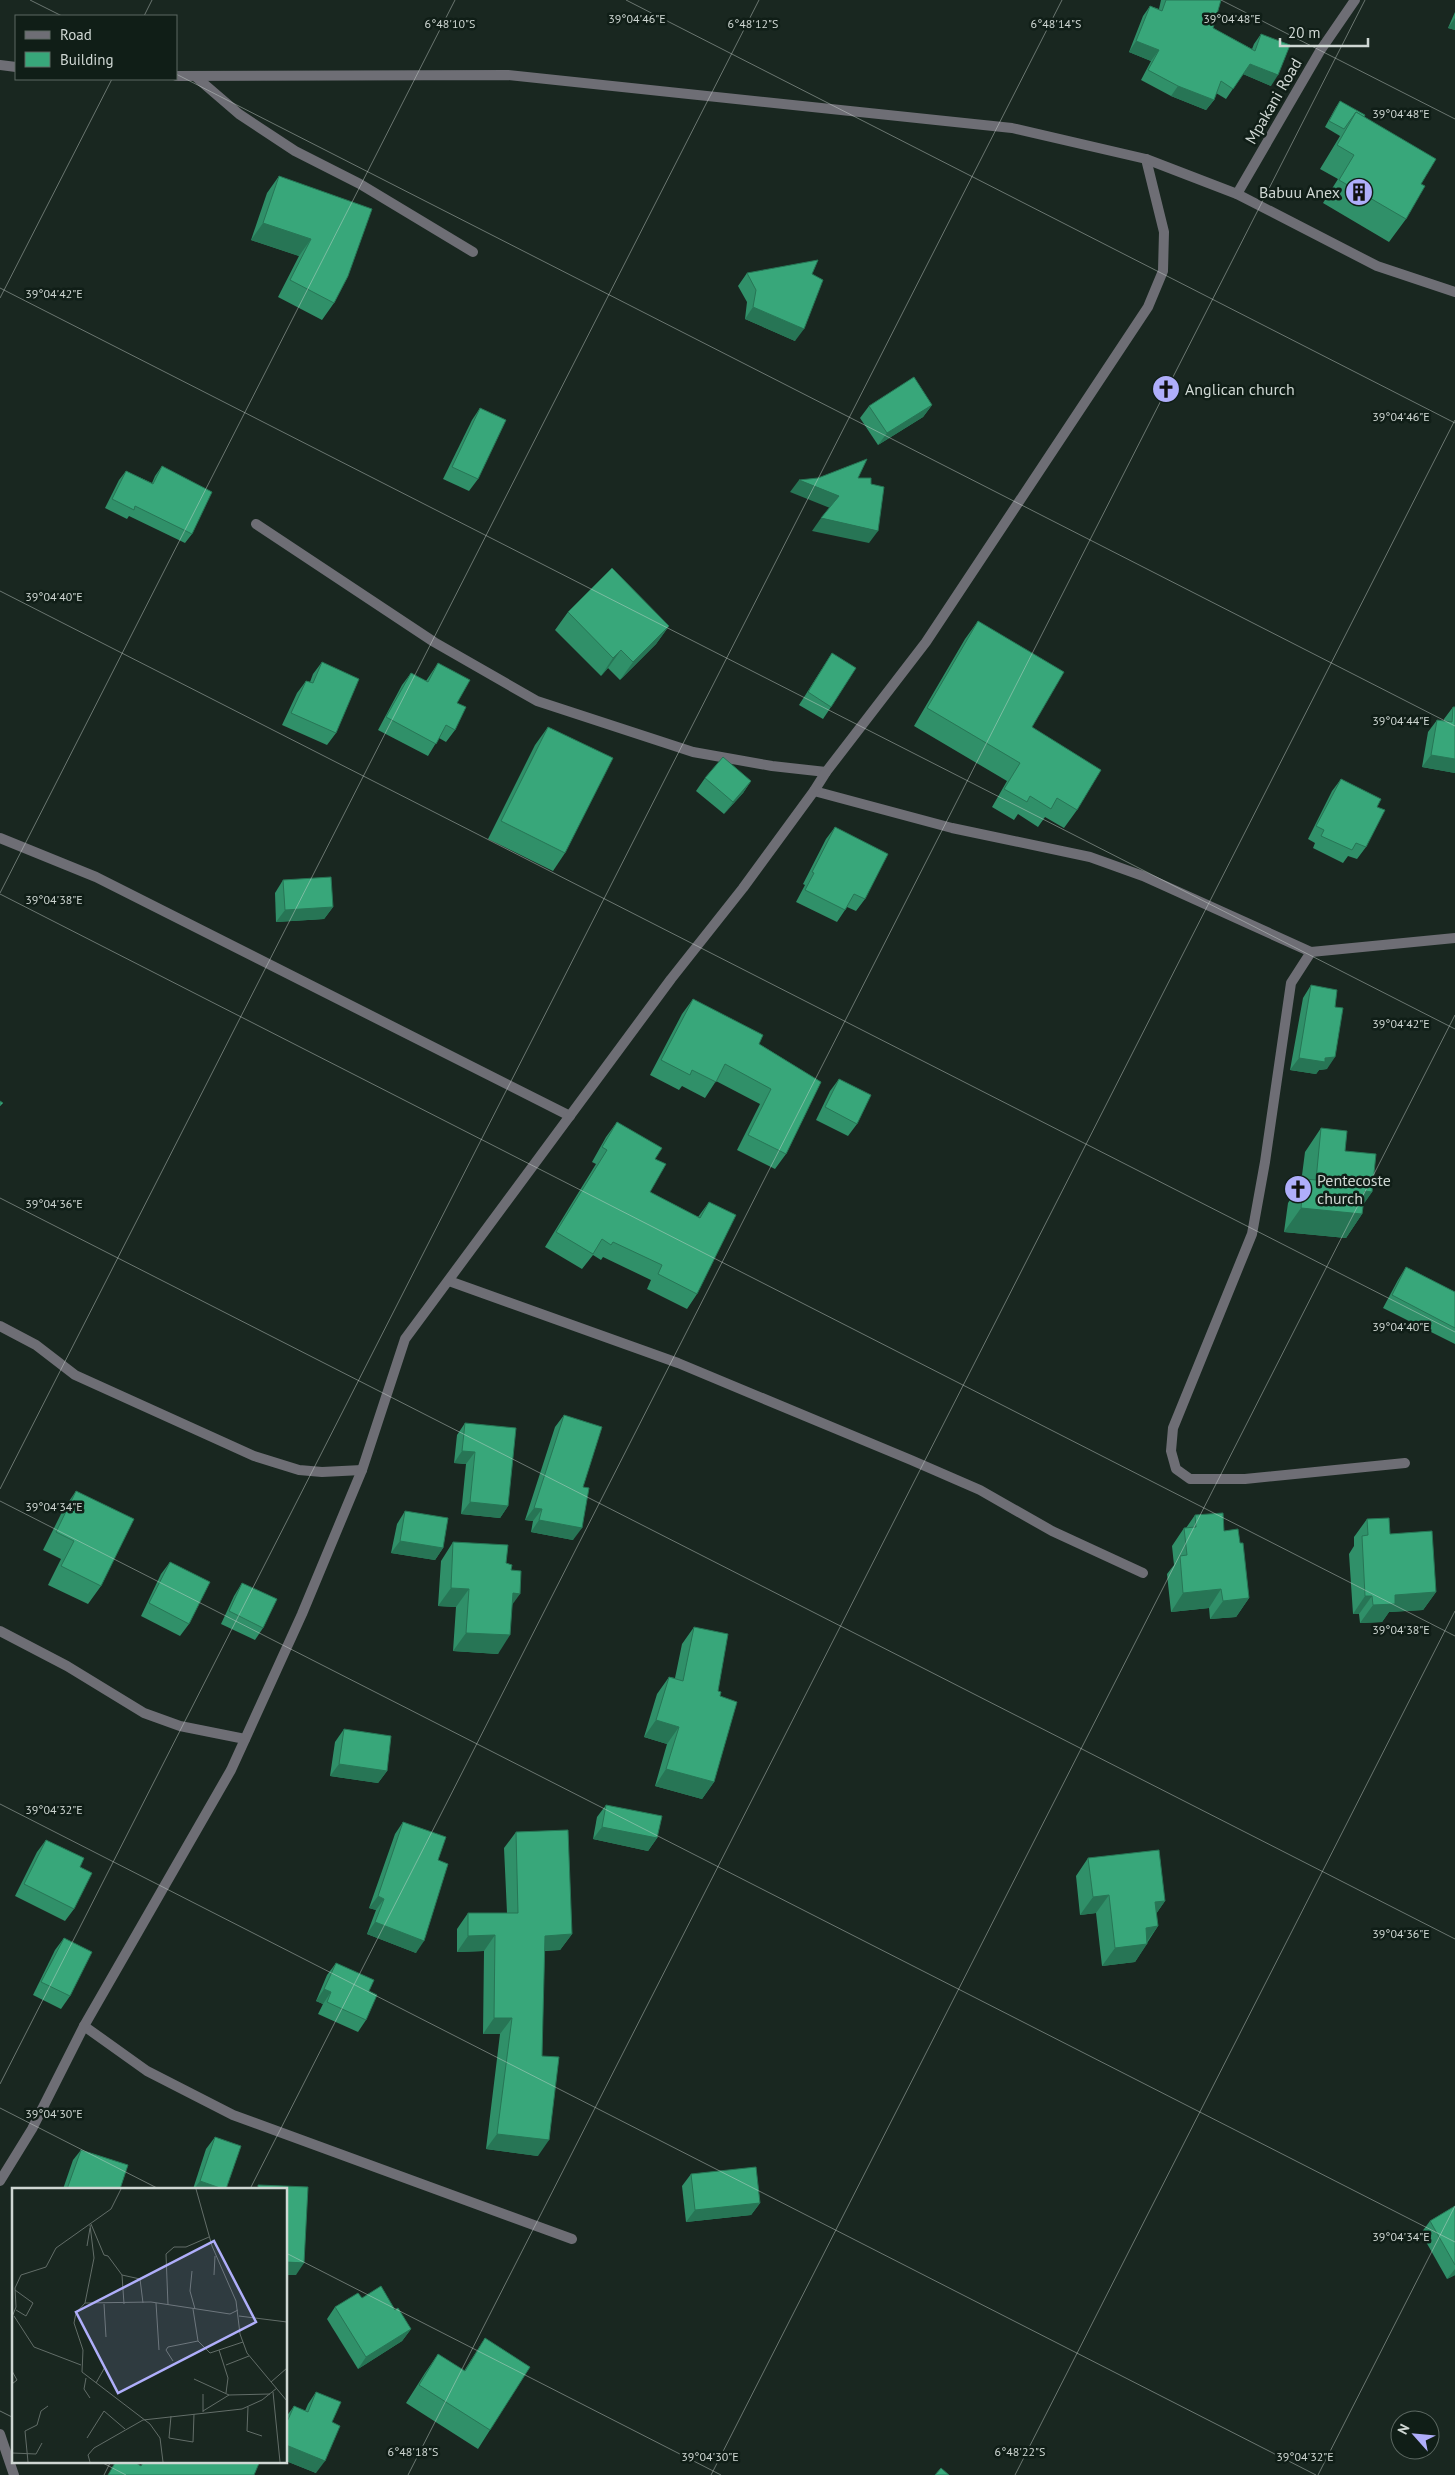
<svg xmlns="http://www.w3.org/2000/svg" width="1455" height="2475" viewBox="0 0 1455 2475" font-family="'PT Sans',sans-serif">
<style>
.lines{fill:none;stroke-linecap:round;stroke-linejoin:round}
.minor{stroke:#6e6e75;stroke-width:10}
.tertiary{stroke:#6e6e75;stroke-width:10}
.wall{fill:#309069}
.shaded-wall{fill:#277555}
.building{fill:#38a77a;stroke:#277555}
.ticks{fill:none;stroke:#cfd7d3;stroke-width:1;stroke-opacity:0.45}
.labels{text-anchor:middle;stroke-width:5;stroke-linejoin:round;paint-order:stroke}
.street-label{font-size:16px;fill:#cfd7d3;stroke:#101e17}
.poi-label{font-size:16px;fill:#cfd7d3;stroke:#101e17;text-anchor:start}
.inset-road{fill:none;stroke:#626d68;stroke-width:1}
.view{fill:#afaefa;fill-opacity:0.15;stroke:#afaefa;stroke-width:2.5}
.inset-edge{fill:none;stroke:#cfd7d3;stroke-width:2.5}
.ticks-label{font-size:12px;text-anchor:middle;fill:#cfd7d3;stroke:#101e17;stroke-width:5;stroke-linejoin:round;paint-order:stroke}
</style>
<rect width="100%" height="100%" fill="#192720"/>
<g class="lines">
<g class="minor">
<polyline points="196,77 239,114 295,151 360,184 473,252"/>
<polyline points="1237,194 1320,51 1355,0"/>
<polyline points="256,524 434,642 537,701 693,752 772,766 826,772"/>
<polyline points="814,791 952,828 1090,857 1143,876 1311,952"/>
<polyline points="0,838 96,877 570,1116"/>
<polyline points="449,1281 678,1363 911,1460 980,1490 1052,1531 1143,1573"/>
<polyline points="0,1326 36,1345 75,1375 254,1456 299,1470 322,1472 362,1470"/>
<polyline points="1405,1463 1245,1479 1190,1479 1176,1469 1171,1451 1173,1428 1252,1234 1265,1162 1291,983 1311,952 1455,938"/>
<polyline points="0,1631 67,1666 144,1713 180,1726 245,1739"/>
<polyline points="84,2026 147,2071 233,2115 572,2239"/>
<polyline points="0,2181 32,2129 84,2026 231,1770 302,1614 362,1470 405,1339 671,979 743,888 814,791 826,772 926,642 1148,307 1163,271 1164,232 1146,159"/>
<polyline points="0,2434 14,2475"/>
</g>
<g class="tertiary">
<polyline points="0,65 16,67"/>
<polyline points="176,76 508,75 1012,128 1146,159 1237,194 1377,266 1455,292"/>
</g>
</g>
<g class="wall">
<polygon points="1161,0 1221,0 1213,28 1252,49 1254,44 1261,34 1271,86 1243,74 1226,99 1216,93 1214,100 1206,110 1171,96 1141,80 1151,61 1129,52 1143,16 1150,6 1159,9"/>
<polygon points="1455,12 1455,30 1448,28"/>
<polygon points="1340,101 1364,117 1421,184 1406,219 1389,242 1323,203 1338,179 1320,169 1340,136 1325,127 1336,107"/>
<polygon points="279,176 348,276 334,303 322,320 278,297 299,256 251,240 267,193"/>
<polygon points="747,273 812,274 795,341 745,319 747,302 738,286"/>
<polygon points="932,405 923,417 878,445 860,418 869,406"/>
<polygon points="480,408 478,479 469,491 443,479 472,420"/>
<polygon points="162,466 192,534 185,543 129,516 127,519 105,508 119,480 126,471 152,483 155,476"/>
<polygon points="568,612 669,626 656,644 620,680 608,668 601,676 555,630"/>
<polygon points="978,621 1032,727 1077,810 1064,828 1045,817 1038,827 1018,814 1014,820 992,807 1007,781 914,726 965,639"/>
<polygon points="832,653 831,707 823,719 799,705"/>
<polygon points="322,662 336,733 327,745 282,725 297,693 306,681 310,682 313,674"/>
<polygon points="438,663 457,703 455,730 446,742 439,738 428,756 378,730 402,685 411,673 426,681"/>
<polygon points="1453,707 1455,773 1422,767 1428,732 1437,720 1444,721 1444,719"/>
<polygon points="548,727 565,853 553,871 488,839 535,745"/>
<polygon points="705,778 751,781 743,793 724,814 696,791"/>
<polygon points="1341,779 1377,807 1366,847 1357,859 1348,856 1343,863 1313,848 1315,843 1308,839 1332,791"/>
<polygon points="835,827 865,899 856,911 847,907 837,922 796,902 805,885 803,884 826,839"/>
<polygon points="283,880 333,907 324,919 276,922 275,893"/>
<polygon points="1311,985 1335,1007 1327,1069 1319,1070 1316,1074 1290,1070 1303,998"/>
<polygon points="693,999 759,1044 821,1082 786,1154 775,1169 737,1150 760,1104 716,1081 705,1098 682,1086 679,1090 650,1075 682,1014"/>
<polygon points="839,1079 857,1124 848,1136 816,1120 830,1091"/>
<polygon points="617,1122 655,1159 650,1192 698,1217 709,1202 697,1294 687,1309 647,1289 651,1280 603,1257 601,1260 593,1255 582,1269 545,1247 596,1164 592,1162 606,1137"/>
<polygon points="1321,1128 1345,1151 1372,1192 1363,1204 1362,1214 1346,1238 1284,1232 1288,1203 1301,1183 1305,1152"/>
<polygon points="1406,1267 1455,1292 1455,1344 1383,1308 1398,1280"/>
<polygon points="564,1415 583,1487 573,1540 531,1532 533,1521 525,1520 555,1427"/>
<polygon points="465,1423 508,1506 500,1518 461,1514 466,1464 454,1463 457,1435"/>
<polygon points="76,1491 101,1586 88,1604 48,1585 61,1559 43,1550 63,1510"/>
<polygon points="405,1511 443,1548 435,1560 391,1553 397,1524"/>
<polygon points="1195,1515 1224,1531 1240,1543 1249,1598 1236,1617 1210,1619 1209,1608 1171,1612 1167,1574 1174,1565 1172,1546 1184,1528 1186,1528"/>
<polygon points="1367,1519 1390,1534 1436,1592 1423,1610 1389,1612 1382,1622 1360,1623 1359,1614 1353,1614 1349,1554 1354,1546 1354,1537"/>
<polygon points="453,1542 506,1563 511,1570 512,1605 498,1654 453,1651 456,1607 438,1606 441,1561"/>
<polygon points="170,1562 189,1624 180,1636 141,1616 161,1574"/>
<polygon points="242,1583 263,1628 255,1640 221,1624 234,1596"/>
<polygon points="694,1627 718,1691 720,1696 714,1782 702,1799 655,1786 667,1744 644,1737 657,1694 669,1677 675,1678 682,1644"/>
<polygon points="344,1729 387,1771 378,1783 330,1776 335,1742"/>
<polygon points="606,1805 657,1838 648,1851 593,1839 597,1817"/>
<polygon points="403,1822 438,1860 416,1953 367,1934 376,1910 369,1908 395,1834"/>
<polygon points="516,1832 572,1934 560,1950 544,1951 538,2156 486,2149 500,2034 483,2034 484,1951 457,1952 457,1929 468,1913 507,1913 504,1848"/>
<polygon points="46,1840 80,1867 74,1909 65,1921 15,1896 37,1852"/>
<polygon points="1088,1858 1165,1901 1156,1914 1158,1926 1135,1962 1102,1966 1096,1913 1080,1915 1076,1876"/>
<polygon points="64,1938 70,1996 61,2009 33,1995 55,1950"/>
<polygon points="336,1963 369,1991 366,2020 358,2032 318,2014 323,2004 316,2001 327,1975"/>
<polygon points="215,2137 226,2189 193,2189 206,2149"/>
<polygon points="81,2150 120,2189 63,2189 73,2160"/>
<polygon points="691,2174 760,2203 751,2215 686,2222 682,2186"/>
<polygon points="1455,2206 1455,2275 1447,2279 1421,2233 1430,2221"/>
<polygon points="362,2298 395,2310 411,2329 402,2341 358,2369 327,2319 335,2307"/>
<polygon points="485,2338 490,2430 478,2449 406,2403 425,2373 438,2354 464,2371"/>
<polygon points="316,2392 316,2473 286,2461 286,2417 294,2406 305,2411 308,2404"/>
</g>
<g class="shaded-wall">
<polygon points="1455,18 1455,30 1448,28"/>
<polygon points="1136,41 1159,50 1151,61 1129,52"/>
<polygon points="1250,64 1278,75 1271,86 1243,74"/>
<polygon points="1178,86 1214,100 1206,110 1171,96"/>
<polygon points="263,223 311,239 299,256 251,240"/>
<polygon points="753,307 804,329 795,341 745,319"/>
<polygon points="932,405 923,417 878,445 887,433"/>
<polygon points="799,480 839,496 830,508 790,492"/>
<polygon points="821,518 878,531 869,543 812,531"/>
<polygon points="669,626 656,644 620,680 633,662"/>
<polygon points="621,650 608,668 601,676 613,658"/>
<polygon points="1431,755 1455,759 1455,773 1422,767"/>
<polygon points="751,781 743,793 724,814 733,802"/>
<polygon points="333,907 324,919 276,922 285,910"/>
<polygon points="1335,1057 1327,1069 1319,1070 1316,1074 1290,1070 1299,1058"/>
<polygon points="1365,1191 1372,1192 1357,1214 1362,1214 1346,1238 1284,1232 1301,1208"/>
<polygon points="462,1451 475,1452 466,1464 454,1463"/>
<polygon points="470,1502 508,1506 500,1518 461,1514"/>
<polygon points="534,1508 542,1509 533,1521 525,1520"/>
<polygon points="539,1520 582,1528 573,1540 531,1532"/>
<polygon points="400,1541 443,1548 435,1560 391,1553"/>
<polygon points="451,1588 469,1589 456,1607 438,1606"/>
<polygon points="1221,1589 1209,1608 1171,1612 1183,1593"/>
<polygon points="1436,1592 1423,1610 1389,1612 1382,1622 1360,1623 1373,1605 1395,1595"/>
<polygon points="513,1593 520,1594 507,1612"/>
<polygon points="1365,1596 1372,1596 1359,1614 1353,1614"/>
<polygon points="1249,1598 1236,1617 1210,1619 1223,1601"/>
<polygon points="466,1633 510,1635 498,1654 453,1651"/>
<polygon points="656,1720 679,1727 667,1744 644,1737"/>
<polygon points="339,1764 387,1771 378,1783 330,1776"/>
<polygon points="666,1769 714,1782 702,1799 655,1786"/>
<polygon points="602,1827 657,1838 648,1851 593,1839"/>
<polygon points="1109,1895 1096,1913 1080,1915 1093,1897"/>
<polygon points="378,1896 384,1899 376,1910 369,1908"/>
<polygon points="1165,1901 1152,1919 1155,1902"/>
<polygon points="375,1922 424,1941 416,1953 367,1934"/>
<polygon points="1158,1926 1145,1944 1147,1944 1135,1962 1102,1966 1115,1948 1146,1928"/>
<polygon points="572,1934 560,1950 534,1951 545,1936"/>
<polygon points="495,1935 484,1951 457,1952 468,1936"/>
<polygon points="324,1989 331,1992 323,2004 316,2001"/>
<polygon points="494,2018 512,2018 500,2034 483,2034"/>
<polygon points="497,2134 549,2140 538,2156 486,2149"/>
<polygon points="200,2181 223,2189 194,2189"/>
<polygon points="760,2203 751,2215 686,2222 695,2210"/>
<polygon points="286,2262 304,2263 296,2275 286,2275"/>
<polygon points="1455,2269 1455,2275 1447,2279"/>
<polygon points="411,2329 402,2341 358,2369 366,2357"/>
<polygon points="286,2445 325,2461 316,2473 286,2461"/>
</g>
<g class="building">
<polygon points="1166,0 1221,0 1213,28 1255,51 1261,34 1290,45 1278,75 1250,64 1233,89 1221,81 1214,100 1178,86 1148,70 1159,50 1136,41 1150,6 1162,11"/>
<polygon points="1340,101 1365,115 1364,117 1356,112 1344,129 1329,121"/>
<polygon points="1356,112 1436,159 1421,184 1425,186 1406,219 1339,180 1354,155 1337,145"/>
<polygon points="279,176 372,209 348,276 334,303 290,280 311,239 263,223"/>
<polygon points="818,260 812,274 823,280 804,329 753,307 756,290 747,273"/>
<polygon points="914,377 932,405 887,433 869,406"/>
<polygon points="480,408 506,420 478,479 452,467"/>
<polygon points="867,459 858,478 871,478 871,484 884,487 878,531 821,518 839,496 799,480 818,478"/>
<polygon points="162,466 212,492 192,534 135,506 134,510 112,499 126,471 153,484"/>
<polygon points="612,568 669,626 633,662 621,650 613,658 568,612"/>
<polygon points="978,621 1064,672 1032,727 1101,770 1077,810 1057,798 1051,809 1030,796 1027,802 1004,789 1020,763 927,708"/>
<polygon points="832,653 856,668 831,707 808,692"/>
<polygon points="322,662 359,679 336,733 291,713 306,681 313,683"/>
<polygon points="438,663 470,680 457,703 466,707 455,730 446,725 436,744 386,717 411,673 428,682"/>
<polygon points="1453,707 1455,707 1455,759 1431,755 1437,720 1452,722"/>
<polygon points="548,727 613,758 565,853 501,821"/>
<polygon points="723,757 751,781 733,802 705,778"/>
<polygon points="1341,779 1381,799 1377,807 1385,810 1366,847 1356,843 1352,850 1321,836 1324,830 1316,826"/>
<polygon points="835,827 888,854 865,899 854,894 845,910 805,890 814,873 812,872"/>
<polygon points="331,877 333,907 285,910 283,880"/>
<polygon points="1311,985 1337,990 1335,1007 1343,1008 1335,1057 1325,1058 1325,1062 1299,1058"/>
<polygon points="693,999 763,1035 759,1044 821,1082 786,1154 748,1135 771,1089 725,1064 716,1082 692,1070 690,1075 661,1060"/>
<polygon points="839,1079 871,1095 857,1124 825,1107"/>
<polygon points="0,1101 3,1103 0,1106"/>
<polygon points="617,1122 662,1148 655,1159 666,1164 650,1192 700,1218 709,1202 736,1215 697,1294 658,1274 662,1265 613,1242 611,1245 602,1239 593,1254 556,1232 607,1150 602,1147"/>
<polygon points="1321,1128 1347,1131 1345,1151 1376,1154 1372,1192 1365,1191 1362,1214 1301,1208 1304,1179 1316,1180"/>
<polygon points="1406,1267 1455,1292 1455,1328 1392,1295"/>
<polygon points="564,1415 602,1427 583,1487 589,1488 582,1528 539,1520 542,1509 534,1508"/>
<polygon points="465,1423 516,1428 508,1506 470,1502 475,1452 462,1451"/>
<polygon points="76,1491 134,1519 101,1586 61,1566 74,1541 56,1532"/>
<polygon points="405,1511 448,1518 443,1548 400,1541"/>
<polygon points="1223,1513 1224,1531 1238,1529 1240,1543 1243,1543 1249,1598 1223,1601 1221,1589 1183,1593 1180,1556 1187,1555 1184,1528 1196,1527 1195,1515"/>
<polygon points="1389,1518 1390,1534 1432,1531 1436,1592 1395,1595 1395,1604 1373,1605 1372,1596 1365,1596 1362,1536 1368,1535 1367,1519"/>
<polygon points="453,1542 508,1545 506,1563 512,1565 511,1570 521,1571 520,1594 513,1593 510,1635 466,1633 469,1589 451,1588"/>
<polygon points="170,1562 210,1582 189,1624 149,1603"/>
<polygon points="242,1583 277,1599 263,1628 229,1611"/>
<polygon points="694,1627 728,1634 718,1691 721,1692 720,1696 737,1702 714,1782 666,1769 679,1727 656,1720 669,1677 683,1681"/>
<polygon points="344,1729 391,1736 387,1771 339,1764"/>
<polygon points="606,1805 662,1816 657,1838 602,1827"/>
<polygon points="403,1822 446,1837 438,1860 448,1864 424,1941 375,1922 384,1899 378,1896"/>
<polygon points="568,1830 572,1934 545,1936 542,2056 559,2057 549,2140 497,2134 512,2018 494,2018 495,1935 468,1936 468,1913 518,1913 516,1832"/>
<polygon points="46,1840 84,1858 80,1867 92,1873 74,1909 24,1884"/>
<polygon points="1159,1850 1165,1901 1155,1902 1158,1926 1146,1928 1147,1944 1115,1948 1109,1895 1093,1897 1088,1858"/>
<polygon points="64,1938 92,1952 70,1996 41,1982"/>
<polygon points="336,1963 374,1980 369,1991 377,1995 366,2020 327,2002 331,1992 324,1989"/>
<polygon points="215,2137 241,2146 226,2189 223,2189 200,2181"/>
<polygon points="81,2150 128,2165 120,2189 67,2189"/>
<polygon points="756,2167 760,2203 695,2210 691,2174"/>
<polygon points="258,2185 308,2187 304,2263 286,2262 286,2189 258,2189"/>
<polygon points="1455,2206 1455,2265 1430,2221"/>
<polygon points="381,2286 395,2310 398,2308 411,2329 366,2357 335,2307 358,2293 362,2298"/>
<polygon points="485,2338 530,2367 490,2430 419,2385 438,2354 465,2371"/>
<polygon points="316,2392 341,2402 332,2422 340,2426 325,2461 286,2445 286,2424 294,2406 308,2412"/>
<polygon points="116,2461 133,2461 141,2466 144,2461 260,2461 254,2475 108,2475"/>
<polygon points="941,2468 949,2475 935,2475"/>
</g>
<path class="ticks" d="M30 0 62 16M626 0 1455 423M1221 0 1455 119M144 16 152 0M176 74 1455 726M0 288 1455 1029M0 298 112 79M0 591 1455 1332M0 893 455 0M0 894 1455 1636M0 1198 1455 1939M0 1489 759 0M0 1501 1455 2242M0 1804 1316 2475M0 2084 1062 0M0 2108 159 2189M250 2189 1365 0M286 2253 721 2475M0 2411 14 2418M99 2461 126 2475M104 2475 111 2461M408 2475 1455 420M711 2475 1455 1015M1015 2475 1455 1611M1318 2475 1455 2206"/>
<defs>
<g id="building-disc" transform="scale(1.4375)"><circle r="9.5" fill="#afaefa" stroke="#101e17"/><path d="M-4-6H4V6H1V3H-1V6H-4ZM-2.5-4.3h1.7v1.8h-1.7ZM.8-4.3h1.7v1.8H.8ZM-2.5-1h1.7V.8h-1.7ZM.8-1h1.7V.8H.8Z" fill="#111"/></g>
<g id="church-disc" transform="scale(1.4375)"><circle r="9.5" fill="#afaefa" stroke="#101e17"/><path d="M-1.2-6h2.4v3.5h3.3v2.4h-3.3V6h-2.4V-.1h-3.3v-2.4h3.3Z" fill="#111"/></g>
</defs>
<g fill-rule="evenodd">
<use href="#building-disc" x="1359" y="192"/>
<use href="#church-disc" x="1166" y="389"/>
<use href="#church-disc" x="1298" y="1189"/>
</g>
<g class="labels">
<g class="street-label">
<text transform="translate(1273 101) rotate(-60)" y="6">Mpakani Road</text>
</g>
<g class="poi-label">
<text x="1340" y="198" text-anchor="end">Babuu Anex</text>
<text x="1185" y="395">Anglican church</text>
<text x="1317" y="1186">Pentecoste<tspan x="1317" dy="18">church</tspan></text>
</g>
</g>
<g transform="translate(12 2188)">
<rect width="275" height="275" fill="#192720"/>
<path class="inset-road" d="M184 1 200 58 224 113 228 146 235 165 275 213M79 36 92 67 96 68 110 87 128 91 131 115M78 37 82 70 73 115 64 125 62 135 71 162 70 184 138 236 148 250 151 274M75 58 78 40M180 83 178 103 183 121M110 87 112 116M202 87 203 68M3 102 21 115 14 128 4 122M73 115 139 114 218 126 226 122M144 115 147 162M92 116 94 149M156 117 154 66 162 59H174L197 49M181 121 186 153M2 128 22 159 69 177M227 128 275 134M0 129 4 119 3 100 9 87 34 79 44 60 99 21 109 1M207 162 216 190 214 205M161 173 154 162 156 159 186 153 198 165 231 154M214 177 237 168M0 183 5 192 0 196M74 190 72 201 78 210M182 191 217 207 258 206M259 194 275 180M84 195 93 179M261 204 268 274M236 219 235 243 250 248M191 223 217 207M191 224V206M159 228 157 250 181 254 182 226M75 250 92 223 113 241M0 265 24 266 30 255M16 274 13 243 25 237 29 223 36 218M78 274 76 267 82 260 131 232 230 221 250 212 265 200"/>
<path class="view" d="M202 53 244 134 106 205 64 124Z"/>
<rect width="275" height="275" class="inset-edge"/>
</g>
<g class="ticks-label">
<text x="637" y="23">39°04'46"E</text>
<text x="1232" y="23">39°04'48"E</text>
<text x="450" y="28">6°48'10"S</text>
<text x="753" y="28">6°48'12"S</text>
<text x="1056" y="28">6°48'14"S</text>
<text x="1401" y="118">39°04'48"E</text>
<text x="54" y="298">39°04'42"E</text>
<text x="1401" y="421">39°04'46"E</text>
<text x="54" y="601">39°04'40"E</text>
<text x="1401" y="725">39°04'44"E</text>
<text x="54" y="904">39°04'38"E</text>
<text x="1401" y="1028">39°04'42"E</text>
<text x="54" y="1208">39°04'36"E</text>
<text x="1401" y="1331">39°04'40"E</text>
<text x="54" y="1511">39°04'34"E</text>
<text x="1401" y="1634">39°04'38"E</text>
<text x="54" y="1814">39°04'32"E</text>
<text x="1401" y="1938">39°04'36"E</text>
<text x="54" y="2118">39°04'30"E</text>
<text x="1401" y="2241">39°04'34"E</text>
<text x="413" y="2456">6°48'18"S</text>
<text x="1020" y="2456">6°48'22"S</text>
<text x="710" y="2461">39°04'30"E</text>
<text x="1305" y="2461">39°04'32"E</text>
</g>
<rect x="15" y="15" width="162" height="65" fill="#101e17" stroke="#5c6862"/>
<rect x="25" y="31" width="25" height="8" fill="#6e6e75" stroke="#5c6862"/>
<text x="60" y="40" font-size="15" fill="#cfd7d3">Road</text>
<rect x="25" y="52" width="25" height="15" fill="#38a77a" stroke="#5c6862"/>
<text x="60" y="65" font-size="15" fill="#cfd7d3">Building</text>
<g transform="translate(1415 2435) rotate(297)"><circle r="24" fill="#101e17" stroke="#5c6862"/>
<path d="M0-4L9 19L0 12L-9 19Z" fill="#afaefa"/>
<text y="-8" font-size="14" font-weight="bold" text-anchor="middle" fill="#cfd7d3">N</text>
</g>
<path d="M1280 38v8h88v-8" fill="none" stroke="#cfd7d3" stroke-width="2.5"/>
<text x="1288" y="38" font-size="15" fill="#cfd7d3" stroke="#101e17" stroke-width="4" paint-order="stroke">20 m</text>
</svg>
